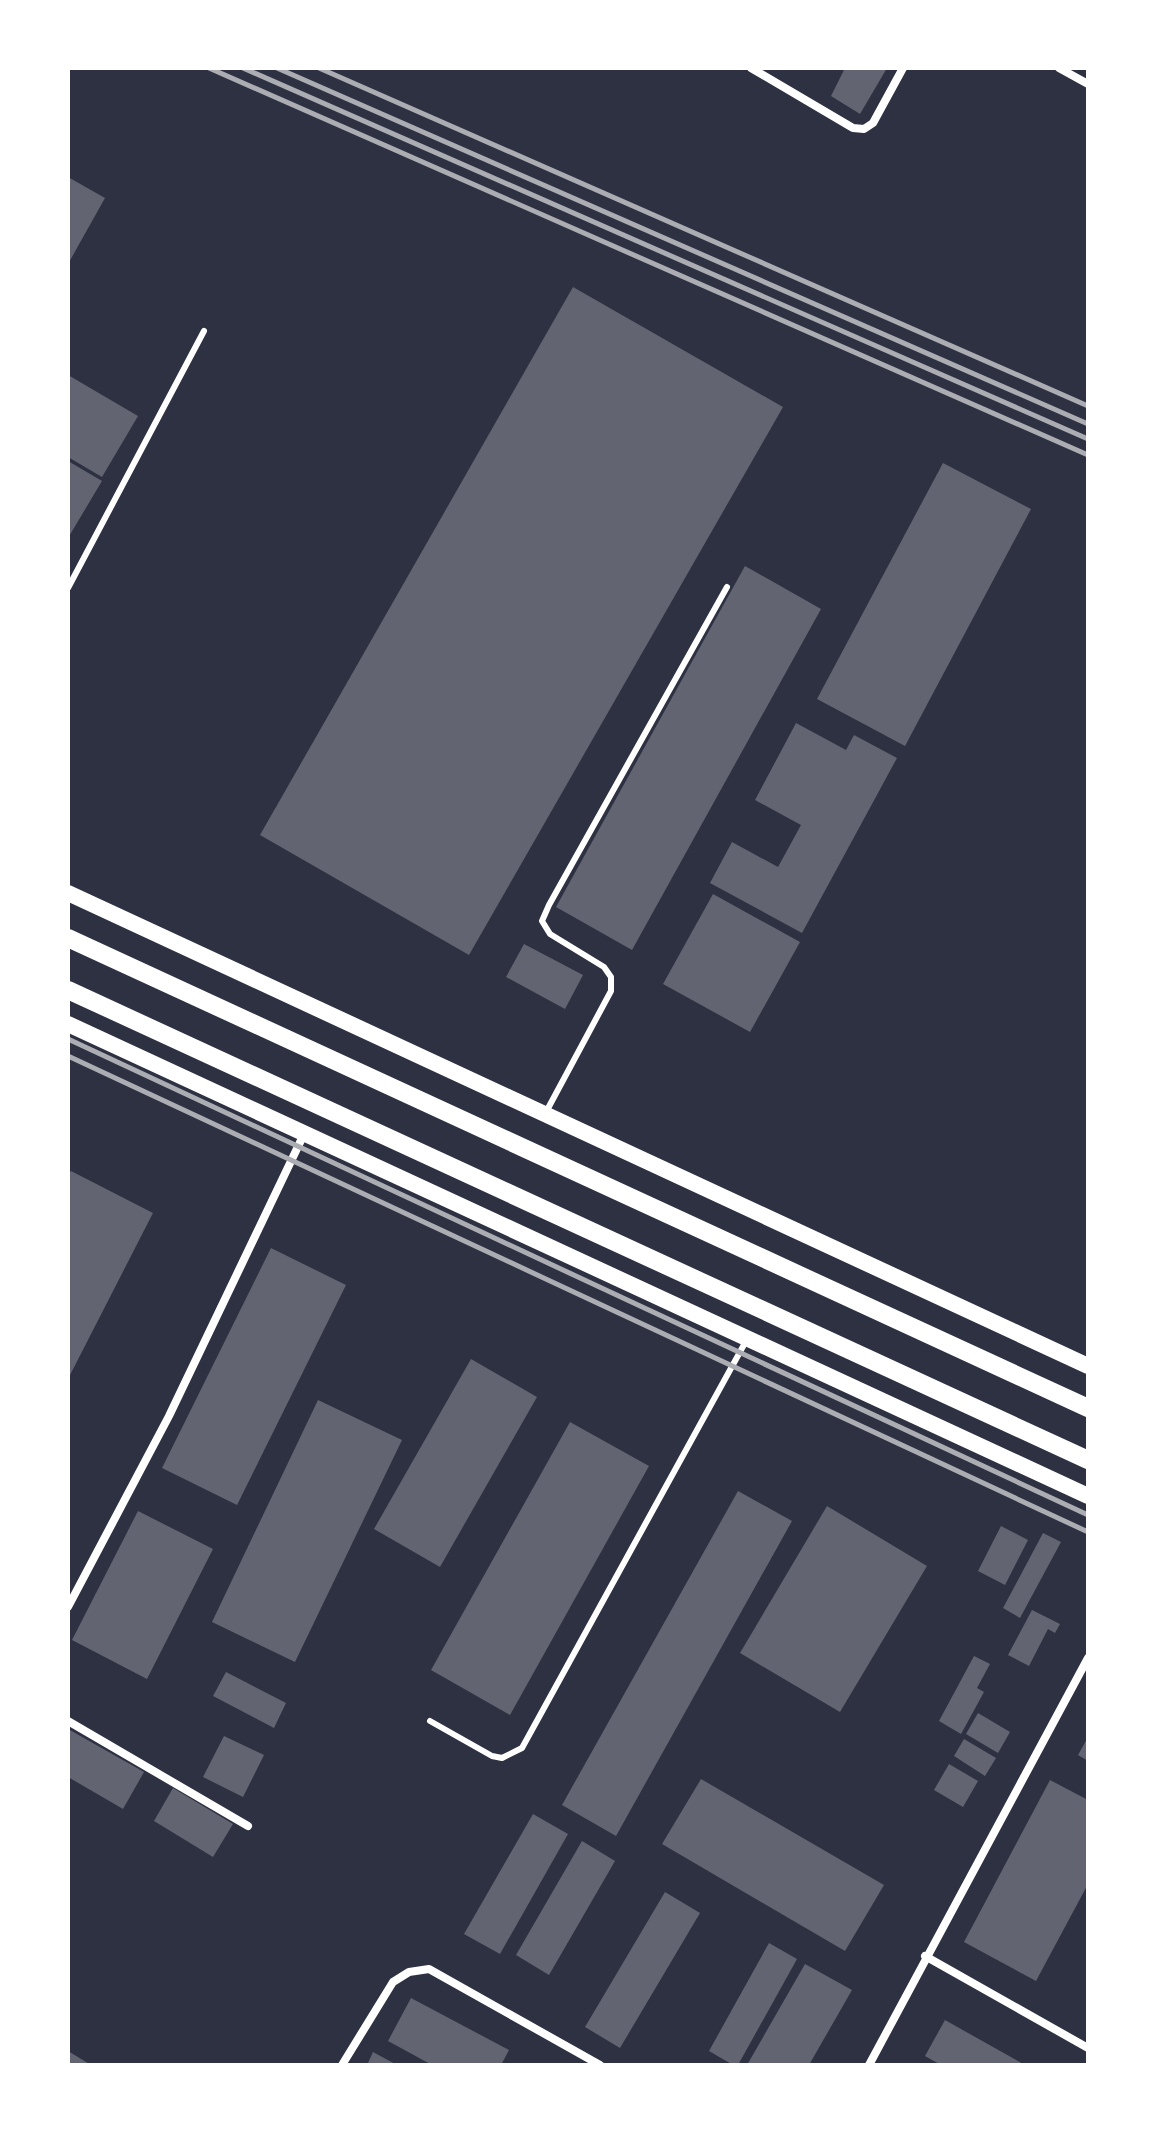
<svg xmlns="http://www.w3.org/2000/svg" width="1156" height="2133" viewBox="0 0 1156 2133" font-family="'Exo 2',sans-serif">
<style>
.building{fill:#626471}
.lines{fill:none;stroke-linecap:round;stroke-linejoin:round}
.service{stroke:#fff;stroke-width:6}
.minor{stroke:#fff;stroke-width:8}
.secondary{stroke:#fff;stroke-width:16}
.trunk{stroke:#fff;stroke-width:18}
.rail{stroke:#abadb3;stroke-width:5}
</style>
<rect width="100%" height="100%" fill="#2d3142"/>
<g class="building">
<polygon points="845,68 887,68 860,114 831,96"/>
<polygon points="68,177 105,198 68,264"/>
<polygon points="573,287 783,407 469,955 260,835"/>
<polygon points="68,375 138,416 102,477 68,457"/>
<polygon points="68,461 102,481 68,538"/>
<polygon points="943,463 1031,509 905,746 817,699"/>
<polygon points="745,566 821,609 632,950 556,907"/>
<polygon points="796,723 846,750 854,735 897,758 802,933 710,883 732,842 778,867 801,825 755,800"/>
<polygon points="713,894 800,942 750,1032 663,984"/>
<polygon points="524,944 583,975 565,1009 506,977"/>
<polygon points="71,1171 153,1213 68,1379 68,1176"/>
<polygon points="271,1248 346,1285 237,1505 162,1468"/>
<polygon points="471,1359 537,1397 440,1567 374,1529"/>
<polygon points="318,1400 402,1440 295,1662 212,1622"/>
<polygon points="570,1422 649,1466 510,1715 431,1670"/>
<polygon points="738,1491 792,1521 616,1836 562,1805"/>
<polygon points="827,1506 927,1566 840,1712 740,1653"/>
<polygon points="138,1511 213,1549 147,1679 72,1640"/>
<polygon points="1001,1526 1028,1540 1005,1585 978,1571"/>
<polygon points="1043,1533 1061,1542 1020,1618 1003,1608"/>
<polygon points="1032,1610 1060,1624 1055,1633 1048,1629 1029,1666 1008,1655"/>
<polygon points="974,1656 990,1664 977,1688 984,1692 961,1734 939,1721"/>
<polygon points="226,1672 286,1703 274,1728 213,1696"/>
<polygon points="978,1713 1010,1732 998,1753 966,1734"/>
<polygon points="68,1729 144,1772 123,1809 68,1777"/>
<polygon points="224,1736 264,1755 243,1797 203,1777"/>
<polygon points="1088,1737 1088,1761 1078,1755"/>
<polygon points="964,1739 996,1758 985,1776 954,1756"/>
<polygon points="949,1764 978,1781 963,1807 934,1790"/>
<polygon points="701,1779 884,1885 845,1951 662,1844"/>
<polygon points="1050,1780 1088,1800 1088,1884 1036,1981 964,1942"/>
<polygon points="173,1788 233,1824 213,1857 154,1821"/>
<polygon points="533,1814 568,1834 500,1954 464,1934"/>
<polygon points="582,1841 615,1861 549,1975 516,1955"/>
<polygon points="665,1892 700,1913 620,2048 585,2027"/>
<polygon points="769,1943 797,1959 738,2065 733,2065 709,2051"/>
<polygon points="805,1964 852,1990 809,2065 747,2065"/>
<polygon points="411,1998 509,2050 501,2065 432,2065 388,2041"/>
<polygon points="945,2020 1025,2065 941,2065 925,2056"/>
<polygon points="68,2051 91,2065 68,2065"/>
<polygon points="373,2052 397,2065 367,2065"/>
</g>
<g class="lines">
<g class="service">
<polyline points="68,588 204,331"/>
<polyline points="545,1114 611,991 611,977 604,967 550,934 542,921 549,905 727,587"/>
<polyline points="430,1721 492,1756 502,1758 522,1748 746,1341"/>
</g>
<g class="minor">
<polyline points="751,68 853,128 864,129 873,123 903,68"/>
<polyline points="1059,68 1088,84"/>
<polyline points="68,1607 169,1416 304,1134"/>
<polyline points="68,1721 248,1826"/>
<polyline points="925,1956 1088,2048"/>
<polyline points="342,2065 393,1982 409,1972 429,1969 600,2065"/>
<polyline points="869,2065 1088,1658"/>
</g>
<g class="secondary">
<polyline points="68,893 1088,1366"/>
<polyline points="68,1024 1088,1496"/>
</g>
<g class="trunk">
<polyline points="68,938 1088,1408"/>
<polyline points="68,990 1088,1460"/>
</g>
<g class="rail">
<polyline points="209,68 1088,455"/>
<polyline points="243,68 1088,439"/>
<polyline points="277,68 1088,424"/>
<polyline points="319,68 1088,406"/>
<polyline points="68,1039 1088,1515"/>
<polyline points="68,1056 1088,1532"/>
</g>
</g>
<rect width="1156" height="2133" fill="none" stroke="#ffffff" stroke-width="140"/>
</svg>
